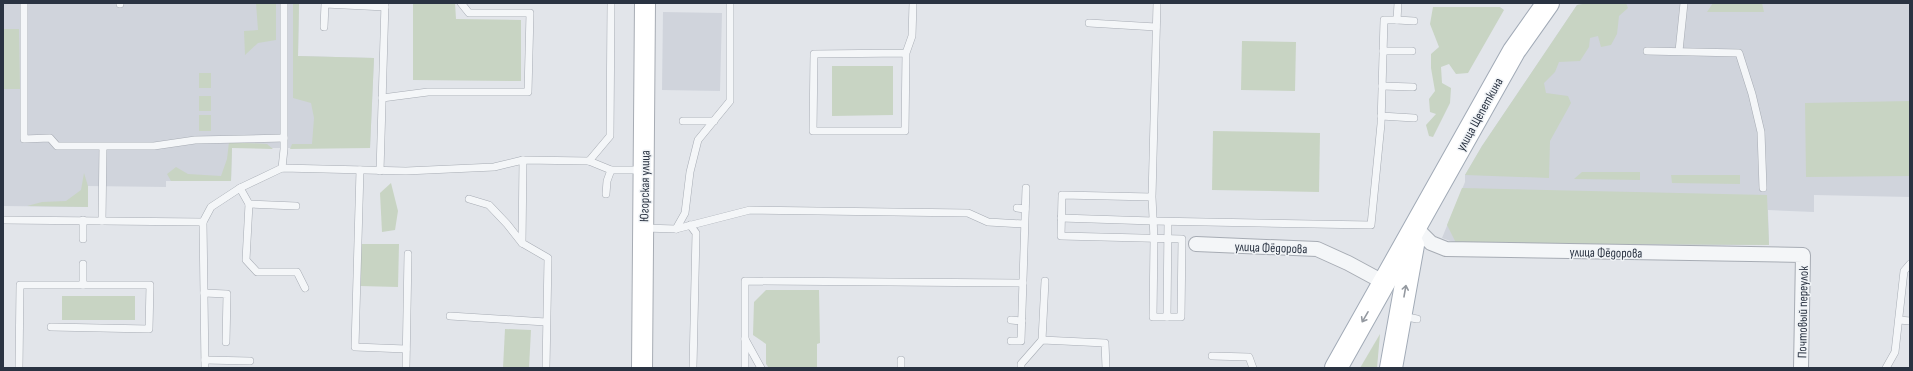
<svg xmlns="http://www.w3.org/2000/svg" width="1913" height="371" viewBox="0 0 1913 371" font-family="'Sofia Sans Condensed',sans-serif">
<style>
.built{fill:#d0d4dc}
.green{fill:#c8d4c3}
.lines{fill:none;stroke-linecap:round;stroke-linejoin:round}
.lane-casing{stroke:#a7acb4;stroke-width:8}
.street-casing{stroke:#a7acb4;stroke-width:16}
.secondary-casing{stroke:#a7acb4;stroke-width:22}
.primary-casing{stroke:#a1aab6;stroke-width:24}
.lane{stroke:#f4f6f8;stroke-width:7}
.street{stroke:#f4f6f8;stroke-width:14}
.secondary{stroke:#fff;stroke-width:20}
.primary{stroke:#fff;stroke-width:22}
.oneway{stroke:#9499a0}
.labels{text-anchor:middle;stroke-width:3;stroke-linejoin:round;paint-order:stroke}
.street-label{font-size:13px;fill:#2a3342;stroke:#f1f4f7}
</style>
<rect width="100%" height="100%" fill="#e2e5ea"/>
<g class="built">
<polygon points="3,3 299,3 298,56 374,58 370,148 232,148 231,181 166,181 166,187 88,186 88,207 3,206"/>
<polygon points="1589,3 1910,3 1910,197 1814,195 1814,212 1768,210 1769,245 1613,246 1456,243 1442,238 1465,182 1465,175 1482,146 1577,5"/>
<polygon points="663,12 722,13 720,91 662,90"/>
</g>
<g class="green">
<polygon points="256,3 276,3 276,40 258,43 245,55 244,31 258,30"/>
<polygon points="293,3 299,3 298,56 374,58 370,148 290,149 292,144 312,144 314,118 311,103 293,98"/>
<polygon points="413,3 455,3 456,19 521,20 521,81 413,80"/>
<polygon points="1589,3 1626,3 1628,8 1619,16 1617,34 1611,45 1601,47 1598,36 1590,38 1589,47 1580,61 1559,62 1555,72 1544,83 1546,93 1568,96 1571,103 1550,141 1549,178 1465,175 1482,146 1577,5"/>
<polygon points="1713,3 1762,3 1764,12 1707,12"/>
<polygon points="1433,7 1500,7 1504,10 1468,73 1456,74 1449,64 1441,67 1442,83 1451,88 1450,103 1433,137 1429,136 1426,125 1436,114 1430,112 1429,99 1435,91 1431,68 1431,54 1439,47 1430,24"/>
<polygon points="3,29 19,29 20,89 3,89"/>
<polygon points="1242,41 1296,42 1295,91 1241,90"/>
<polygon points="832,66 893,66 893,115 832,116"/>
<rect x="199" y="73" width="12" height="15"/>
<rect x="199" y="96" width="12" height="15"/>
<polygon points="1910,101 1910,176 1806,177 1805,103"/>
<rect x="199" y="115" width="12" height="16"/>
<polygon points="1213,131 1320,133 1319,192 1212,190"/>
<polygon points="229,142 267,144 273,149 232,148 231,181 171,181 167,174 176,167 188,174 221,176 227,159"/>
<polygon points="1582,172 1640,172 1640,180 1574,179"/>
<polygon points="84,173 88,186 88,207 27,206 42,202 66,201 81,190"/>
<polygon points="1671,175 1740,175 1740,184 1672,183"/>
<polygon points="391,183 398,211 395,230 382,232 380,193"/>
<polygon points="1462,188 1767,195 1769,245 1456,243 1447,225"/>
<polygon points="361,244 399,244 398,287 360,286"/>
<polygon points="766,290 819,290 820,343 817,344 817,368 769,368 766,364 766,344 753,335 754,302"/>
<rect x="62" y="296" width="73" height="24"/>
<polygon points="505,329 531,330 529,368 503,368"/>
<polygon points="1380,334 1377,368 1360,368"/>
</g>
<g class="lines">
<g class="lane-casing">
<g id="lane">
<polyline points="24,3 24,139 50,138 57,146 154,146 195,140 284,138"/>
<polyline points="120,4 120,3"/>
<polyline points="1397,20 1414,21"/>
<polyline points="1089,23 1156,27"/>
<polyline points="324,27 325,4 385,7"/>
<polyline points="1383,51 1412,51"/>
<polyline points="1647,51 1739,53 1752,94 1761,132 1763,188"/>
<polyline points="1679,51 1684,3"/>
<polyline points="906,53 814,54 813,131 905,131 906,53 912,36 913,3"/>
<polyline points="1382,86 1413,87"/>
<polyline points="382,98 428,92 528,92 530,13 469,13 461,3"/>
<polyline points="1381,116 1414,118"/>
<polyline points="683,121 714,121"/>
<polyline points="523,160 522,243 548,258 546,368"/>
<polyline points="589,161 610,136 611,3"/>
<polyline points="282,168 284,149 284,3"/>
<polyline points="360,170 355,347 406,349"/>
<polyline points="380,171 385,3"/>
<polyline points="240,188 249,204 246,260 257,272 297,272 305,288"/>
<polyline points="606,194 607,181 611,170"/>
<polyline points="1152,197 1062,195 1061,236 1182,239 1181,317 1153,317 1154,239 1152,197 1157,3"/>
<polyline points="469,199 489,205 507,224 522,243"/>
<polyline points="249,204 296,206"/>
<polyline points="1017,208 1025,209"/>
<polyline points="1061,218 1153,221 1371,225 1381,124 1384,20 1397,20 1398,3"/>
<polyline points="3,220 203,222"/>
<polyline points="102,221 103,147"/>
<polyline points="690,225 696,233 693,368"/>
<polyline points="644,228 676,229 750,210 968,213 988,222 1024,224"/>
<polyline points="676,229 685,213 690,172 698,140 730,101 730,3"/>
<polyline points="83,239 83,220"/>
<polyline points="83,285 83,264"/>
<polyline points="204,293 227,294 226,342"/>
<polyline points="450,316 546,322"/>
<polyline points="1402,316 1417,319"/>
<polyline points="1167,317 1168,222"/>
<polyline points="1011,320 1022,321"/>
<polyline points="1899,320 1910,321"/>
<polyline points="745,339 761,368"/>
<polyline points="1042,340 1045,281"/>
<polyline points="1011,341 1021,341 1026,188"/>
<polyline points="1212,356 1249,357 1253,368"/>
<polyline points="205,360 250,361"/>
<polyline points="19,368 20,285 150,285 149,329 51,327"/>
<polyline points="205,368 203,222 211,207 240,188 282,168 406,171 494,167 523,160 589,161 611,170 643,170"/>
<polyline points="406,368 408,254"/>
<polyline points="745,368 745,281 1023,283"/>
<polyline points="901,368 901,360"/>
<polyline points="1021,368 1021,364 1042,340 1105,343 1106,368"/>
<polyline points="1886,368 1895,352 1904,271 1910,264"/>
</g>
</g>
<g class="street-casing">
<g id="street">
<polyline points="1416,228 1431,243 1446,249 1803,255 1801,368"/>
<polyline points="1196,244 1317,249 1348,263 1385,283"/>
</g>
</g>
<g class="secondary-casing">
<polyline id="secondary" points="642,368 645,3"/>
</g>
<g class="primary-casing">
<g id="primary">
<polyline points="1336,368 1514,51 1548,3"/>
<polyline points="1391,368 1413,245"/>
</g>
</g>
<use href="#lane" class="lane"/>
<use href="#street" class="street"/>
<use href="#secondary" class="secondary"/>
<use href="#primary" class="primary"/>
</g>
<defs><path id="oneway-shaft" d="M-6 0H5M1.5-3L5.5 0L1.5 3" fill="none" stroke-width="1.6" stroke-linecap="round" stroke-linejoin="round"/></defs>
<g class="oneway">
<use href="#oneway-shaft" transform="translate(1405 291) rotate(-80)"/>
<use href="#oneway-shaft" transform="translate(1365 317) rotate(120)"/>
</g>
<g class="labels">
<g class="street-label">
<text transform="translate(1479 114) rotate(-61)" y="5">улица Щепеткина</text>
<text transform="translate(644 186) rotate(-89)" y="5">Югорская улица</text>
<text transform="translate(1271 247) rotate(2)" y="5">улица Фёдорова</text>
<text transform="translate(1606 252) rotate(1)" y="5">улица Фёдорова</text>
<text transform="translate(1802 312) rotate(-89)" y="5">Почтовый переулок</text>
</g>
</g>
<rect width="1913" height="371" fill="none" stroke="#2a3342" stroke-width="8"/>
</svg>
